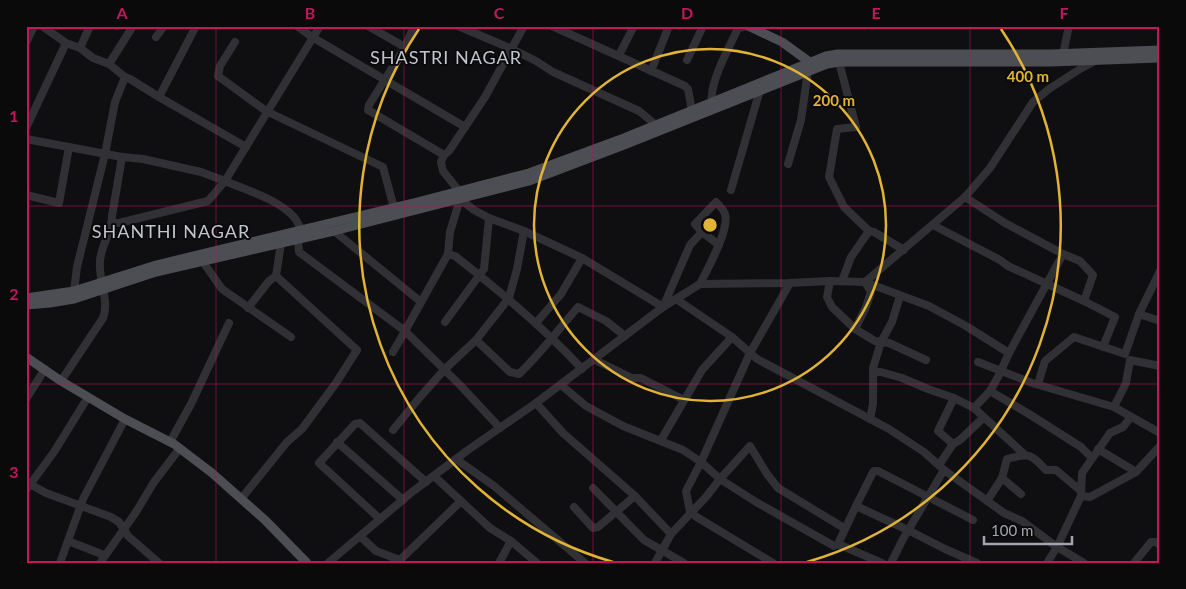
<svg xmlns="http://www.w3.org/2000/svg" width="1186" height="589" viewBox="0 0 1186 589" font-family="Lato,sans-serif">
<style>
.lines{fill:none;stroke-linecap:round;stroke-linejoin:round}
.minor{stroke:#313135;stroke-width:8}
.major{stroke:#4d4e54;stroke-width:9}
.grid{fill:none;stroke:#c2185b;stroke-width:1;stroke-opacity:0.55}
.ring{fill:none;stroke:#e2b435;stroke-width:2.5}
.labels{text-anchor:middle;stroke-width:4;stroke-linejoin:round;paint-order:stroke}
.quarter-label{font-size:18px;letter-spacing:1px;fill:#c2c4cd;stroke:#0b0a0b}
.centre{fill:#e2b435;stroke:#0b0a0b;stroke-width:2.5}
.ring-label{font-size:15px;text-anchor:middle;font-weight:bold;fill:#e2b435;stroke:#0b0a0b;stroke-width:4;stroke-linejoin:round;paint-order:stroke}
.neatline{fill:none;stroke:#c2185b;stroke-width:2}
.grid-label{font-size:16px;text-anchor:middle;font-weight:bold;fill:#c2185b}
</style>
<rect width="100%" height="100%" fill="#0f0f11"/>
<g class="lines">
<g class="minor">
<polyline points="42,26 66,43 80,48 93,58 109,64"/>
<polyline points="133,26 109,64 125,77 130,79 159,97 246,147"/>
<polyline points="297,26 312,37 465,127"/>
<polyline points="368,26 405,47"/>
<polyline points="414,26 405,47 369,105 368,110 444,155"/>
<polyline points="458,26 512,49 536,61 553,72 639,111 656,125"/>
<polyline points="552,26 685,86 688,89 692,111"/>
<polyline points="156,37 164,26"/>
<polyline points="235,42 220,66 218,76 266,111 383,167 394,208"/>
<polyline points="26,43 34,26"/>
<polyline points="80,48 90,26"/>
<polyline points="619,55 634,26"/>
<polyline points="1065,58 1063,54 1069,26"/>
<polyline points="687,60 703,26"/>
<polyline points="839,62 856,127 837,129 829,177 844,207 869,231 874,232 904,250"/>
<polyline points="651,71 669,26"/>
<polyline points="159,97 196,26"/>
<path d="M712 102C709 82 730 47 738 28L748 26"/>
<polyline points="26,128 66,43"/>
<polyline points="26,139 122,157 143,159 201,172 225,181 208,201 119,223 112,223"/>
<polyline points="788,164 801,120 808,71"/>
<polyline points="731,190 760,90"/>
<polyline points="460,194 459,191 443,171 441,162 444,155 449,151 485,97 524,26"/>
<polyline points="26,195 59,203 69,147"/>
<polyline points="933,225 1000,260 1008,266 1084,301 1093,275 1080,261 1063,254 1005,223 965,197"/>
<polyline points="334,231 421,302"/>
<path d="M303 234C300 228 298 221 293 216 277 199 246 190 225 181L320 26"/>
<polyline points="298,239 299,252 405,331 448,254 450,232 460,199 474,210 489,218 524,231 582,258 663,307 690,245 702,232"/>
<path d="M448 254 455 256C500 291 543 327 582 369"/>
<polyline points="203,262 222,289 291,337"/>
<polyline points="830,281 827,297 832,307 855,329 875,341 889,343 926,360"/>
<polyline points="842,281 851,257 869,231"/>
<path d="M700 284C707 270 730 229 725 214 724 210 719 205 716 202L695 224 702 232 719 245"/>
<polyline points="74,291 77,267 105,154 115,102 125,77"/>
<polyline points="676,299 732,337 757,359 889,429 924,452 944,470 1004,513 1022,521 1057,547 1084,563"/>
<polyline points="1084,301 1115,317 1103,347"/>
<polyline points="248,308 269,281 276,276 281,243"/>
<polyline points="1139,314 1160,321"/>
<polyline points="445,322 484,269 489,218"/>
<polyline points="536,323 561,294 582,258"/>
<polyline points="855,329 866,307 871,292 865,282 929,306 966,326 1009,353"/>
<path d="M476 340 510 372 519 374C541 353 558 330 578 307L606 321 625 336"/>
<polyline points="393,352 405,331 460,385 500,428"/>
<polyline points="595,360 632,378 641,378 684,400"/>
<polyline points="978,362 1032,383 1114,407 1126,383 1130,360 1160,366"/>
<polyline points="874,372 881,372 902,378 928,389 954,398 974,408 1024,454"/>
<path d="M61 381 103 318C110 300 98 281 100 261 101 245 112 232 112 216L122 157"/>
<polyline points="1038,384 1045,361 1074,337 1125,354 1139,314 1160,271"/>
<polyline points="561,385 586,406 623,426 683,450 701,462 720,479 756,502 834,546 838,544 882,563"/>
<polyline points="990,391 1029,414 1081,447 1092,458"/>
<polyline points="26,399 45,369"/>
<polyline points="536,403 563,433 635,496 671,534"/>
<polyline points="1114,407 1160,433"/>
<polyline points="974,408 990,391 998,377 1009,353 1063,254"/>
<polyline points="870,419 873,404 873,368 881,342 892,322 900,296"/>
<polyline points="393,430 420,397 445,369 476,340 509,298 517,269 524,231"/>
<polyline points="661,440 702,370 732,337"/>
<polyline points="170,442 191,404 229,323"/>
<polyline points="337,442 403,500"/>
<polyline points="953,444 938,431 954,398"/>
<polyline points="1098,449 1136,472"/>
<polyline points="456,459 494,486 585,563"/>
<polyline points="939,465 953,444 960,440 983,418"/>
<polyline points="434,476 490,528 511,541 537,563"/>
<polyline points="26,482 46,493 111,517 119,522 128,536 159,563"/>
<polyline points="593,488 644,540 684,563"/>
<polyline points="26,490 54,452 88,397"/>
<path d="M1021 494 1002 478 1007 459C1029 453 1030 453 1046 470H1056L1081 491"/>
<polyline points="1081,494 1082,473 1110,433 1123,427 1131,417"/>
<polyline points="241,499 287,442 302,429 336,383 357,350 276,276"/>
<polyline points="987,501 1002,478"/>
<polyline points="574,507 593,528 598,527 635,496"/>
<polyline points="380,519 319,463 355,424 360,423 426,482"/>
<polyline points="973,520 878,471 874,471 872,474 856,506 908,530 945,549 977,563"/>
<polyline points="360,536 376,551 400,560 461,501"/>
<polyline points="68,541 104,555"/>
<polyline points="838,544 856,506"/>
<polyline points="60,563 83,499 125,419"/>
<polyline points="100,563 136,512 154,482 180,448"/>
<polyline points="328,563 412,492 468,450 536,403 663,307 700,284 790,283 830,281 865,282 965,197 990,168 1033,102 1049,89 1080,69 1095,61"/>
<polyline points="499,563 511,541"/>
<polyline points="655,563 671,534 706,497 720,479 750,446 767,474 778,488 844,528"/>
<polyline points="773,563 695,516 690,512 686,491 701,462 750,353 790,283"/>
<polyline points="891,563 903,539 944,470"/>
<polyline points="1047,563 1057,547 1081,496 1090,497 1136,472 1160,446"/>
<polyline points="1134,563 1151,542 1156,542 1160,545"/>
</g>
<g class="major">
<polyline points="748,26 782,42 811,63 813,66"/>
<polyline points="26,298 74,291 156,265 417,202 529,173 624,138 826,56 838,54 1051,54 1160,50"/>
<polyline points="26,305 50,303 74,299 156,272 334,231 529,181 624,145 827,64 839,62 1051,62 1160,58"/>
<polyline points="26,357 61,381 125,419 174,444 212,473 265,520 307,563"/>
</g>
</g>
<path class="grid" d="M216 26V563M404 26V563M593 26V563M781 26V563M970 26V563M26 206H1160M26 384H1160"/>
<g class="ring">
<circle cx="710" cy="225" r="176"/>
<path d="M613 562A351 351 0 0 1 419 29M1001 29A351 351 0 0 1 807 562"/>
</g>
<g class="labels">
<g class="quarter-label">
<text x="446" y="64">SHASTRI NAGAR</text>
<text x="171" y="238">SHANTHI NAGAR</text>
</g>
</g>
<circle cx="710" cy="225" r="8" class="centre"/>
<g class="ring-label">
<text x="1028" y="82">400 m</text>
<text x="834" y="106">200 m</text>
</g>
<rect width="1186" height="589" fill="none" stroke="#0b0a0b" stroke-width="55"/>
<path d="M984 536v8h88v-8" fill="none" stroke="#a2a5b0" stroke-width="2.5"/>
<text x="991" y="536" font-size="15" fill="#a2a5b0" stroke="#0b0a0b" stroke-width="4" paint-order="stroke">100 m</text>
<rect x="28" y="28" width="1130" height="534" class="neatline"/>
<g class="grid-label">
<text x="122" y="19">A</text>
<text x="310" y="19">B</text>
<text x="499" y="19">C</text>
<text x="687" y="19">D</text>
<text x="876" y="19">E</text>
<text x="1064" y="19">F</text>
<text x="14" y="122">1</text>
<text x="14" y="300">2</text>
<text x="14" y="478">3</text>
</g>
</svg>
